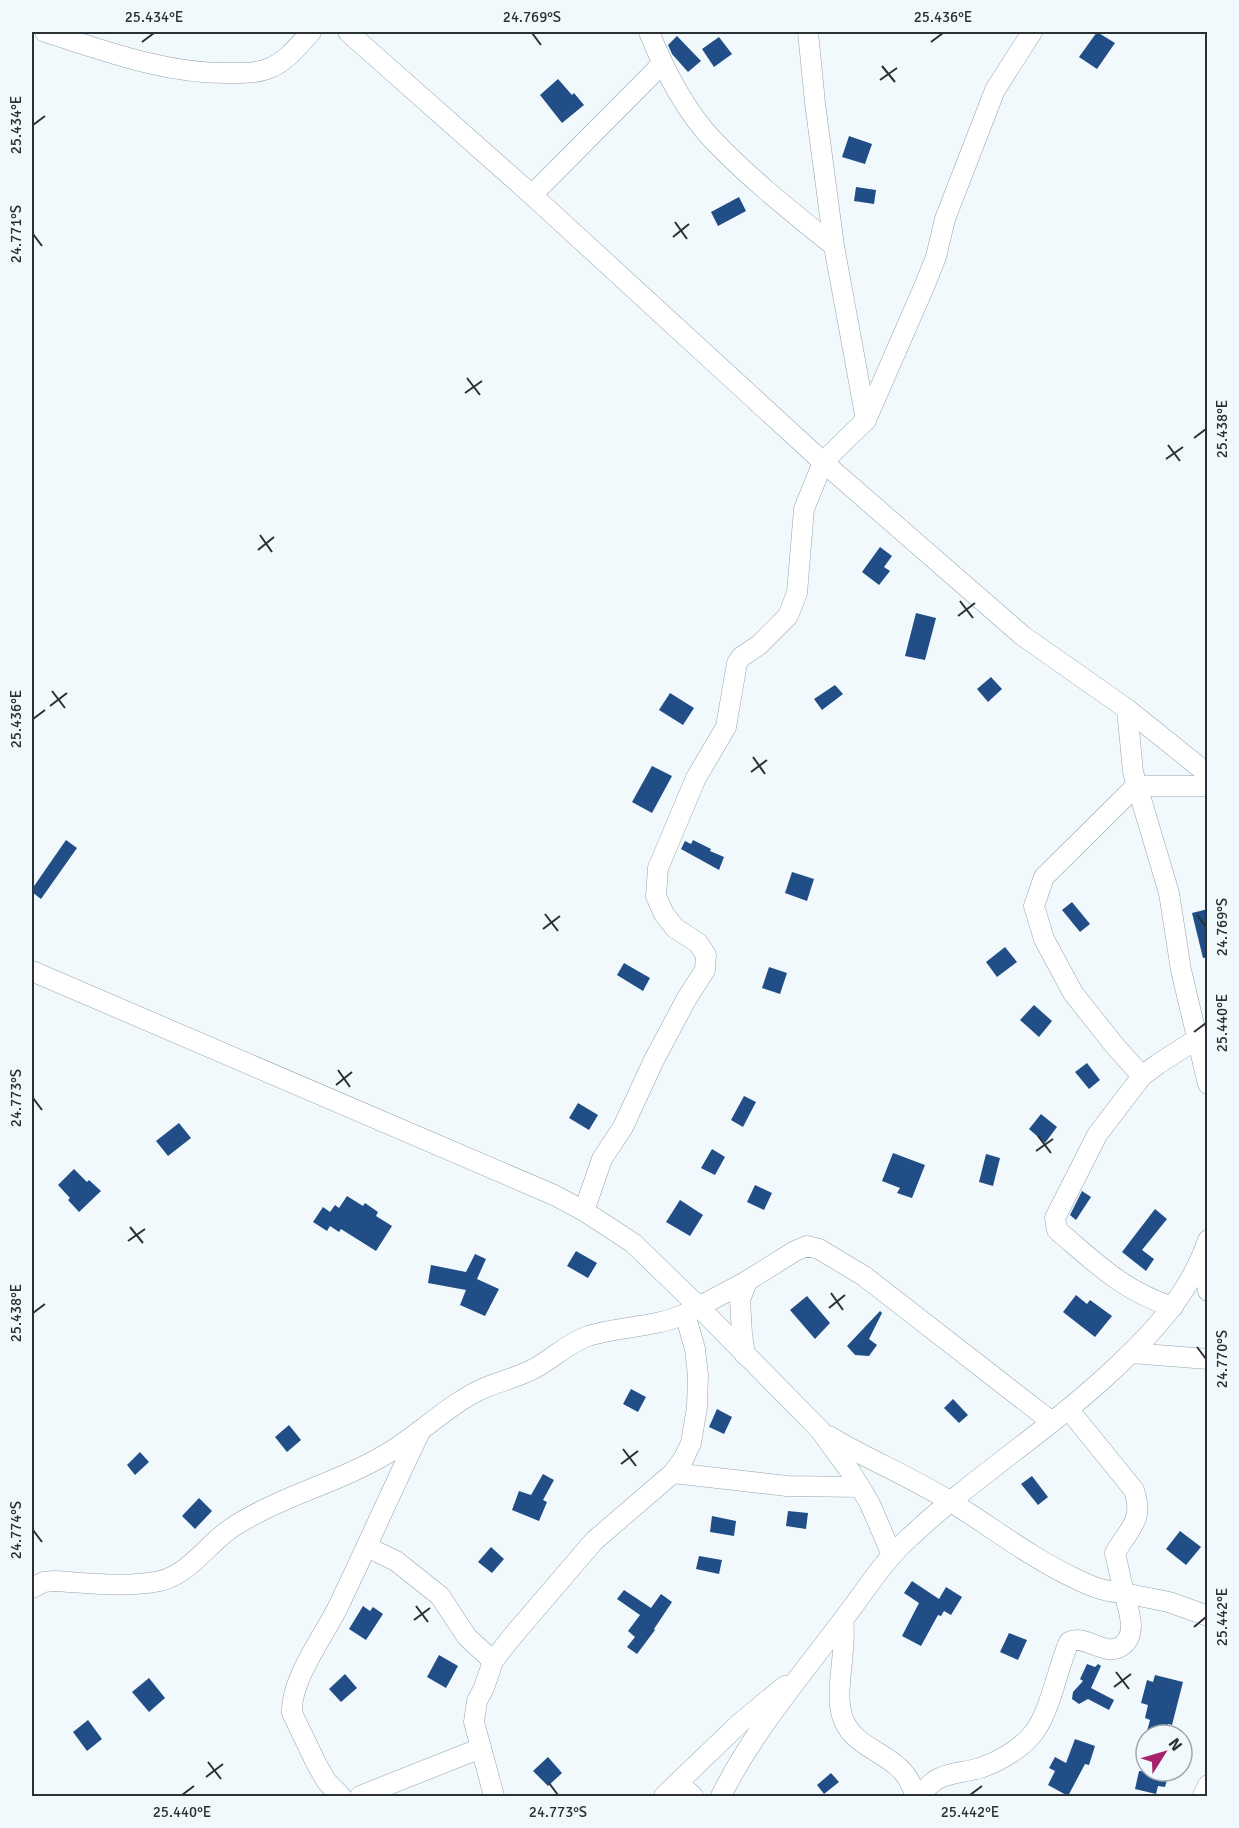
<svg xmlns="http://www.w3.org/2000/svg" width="1239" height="1828" viewBox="0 0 1239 1828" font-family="Signika,sans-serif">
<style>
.building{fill:#214e86}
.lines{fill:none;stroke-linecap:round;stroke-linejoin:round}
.minor-casing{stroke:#93a4ad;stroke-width:21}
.minor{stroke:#fff;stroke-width:20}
.ticks{fill:none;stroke:#2a3134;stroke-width:2}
.neatline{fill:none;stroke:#2a3134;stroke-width:2}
.ticks-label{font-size:15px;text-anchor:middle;fill:#2a3134}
</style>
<rect width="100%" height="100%" fill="#f2f9fd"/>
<g class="building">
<polygon points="1097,32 1115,43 1097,69 1079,57"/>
<polygon points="677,36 701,61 688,72 672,54 668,45"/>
<polygon points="719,37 732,54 714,67 702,49"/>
<polygon points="558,79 572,95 574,93 584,105 562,123 540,95"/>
<polygon points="849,136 872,144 865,164 842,157"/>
<polygon points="856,187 876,190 874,204 854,201"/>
<polygon points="739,197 746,211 718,226 711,212"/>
<polygon points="880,547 892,556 884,567 890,571 879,585 862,572"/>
<polygon points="916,613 936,618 925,660 905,656"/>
<polygon points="991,677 1002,689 988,702 977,689"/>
<polygon points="835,685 843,694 822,710 814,699"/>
<polygon points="670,693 694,708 683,725 659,710"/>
<polygon points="652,766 672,776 652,813 632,802"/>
<polygon points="66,840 77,848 41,899 32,892 32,889"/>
<polygon points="693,840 711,849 710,851 724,857 719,870 681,849 685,841 691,844"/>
<polygon points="792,872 814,879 807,901 785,893"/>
<polygon points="1072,902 1090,924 1080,932 1062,910"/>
<polygon points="1208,909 1208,957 1203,958 1192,913"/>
<polygon points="1005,947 1017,962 997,977 986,962"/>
<polygon points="624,963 650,978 643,991 617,975"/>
<polygon points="769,967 787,973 780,994 762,988"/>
<polygon points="1034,1005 1052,1021 1039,1037 1020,1020"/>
<polygon points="1087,1063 1100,1080 1089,1089 1075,1072"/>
<polygon points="744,1096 756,1102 743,1127 731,1120"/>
<polygon points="578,1103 598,1115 589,1130 569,1118"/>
<polygon points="1041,1114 1057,1127 1045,1143 1029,1129"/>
<polygon points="179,1123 191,1138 168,1156 156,1141"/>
<polygon points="712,1149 725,1157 715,1175 701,1168"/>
<polygon points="893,1153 925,1165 912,1198 897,1193 900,1188 882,1181"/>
<polygon points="986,1154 1000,1158 993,1186 979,1182"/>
<polygon points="74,1169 87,1182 89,1180 101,1191 79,1212 68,1200 70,1198 58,1185"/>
<polygon points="755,1185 772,1193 764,1210 747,1202"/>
<polygon points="1082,1191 1091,1197 1076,1220 1070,1215"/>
<polygon points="347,1196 363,1206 365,1203 378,1212 376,1216 392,1226 376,1251 341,1229 339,1232 330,1226 327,1231 313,1222 323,1207 330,1212 335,1205 339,1208"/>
<polygon points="680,1200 703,1215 690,1236 666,1222"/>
<polygon points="1155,1209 1167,1219 1142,1250 1154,1259 1146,1271 1122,1252"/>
<polygon points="576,1251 597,1263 588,1278 567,1266"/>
<polygon points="475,1254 486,1259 477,1279 499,1289 485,1316 460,1305 466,1290 428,1283 431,1265 466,1272"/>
<polygon points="1076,1295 1087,1304 1090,1300 1112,1316 1095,1337 1063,1312"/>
<polygon points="807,1296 830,1323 815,1339 790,1310"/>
<polygon points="880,1311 882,1313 869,1339 877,1345 869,1356 855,1355 847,1346"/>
<polygon points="631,1389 646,1397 638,1412 623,1404"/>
<polygon points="953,1399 968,1415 959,1423 944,1408"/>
<polygon points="717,1409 732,1417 724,1434 709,1427"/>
<polygon points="289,1425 301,1440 287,1452 275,1437"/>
<polygon points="140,1452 149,1462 135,1475 127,1465"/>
<polygon points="543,1474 554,1480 543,1500 547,1502 539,1521 512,1510 519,1491 531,1495"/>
<polygon points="1032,1476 1048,1497 1038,1505 1021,1484"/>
<polygon points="199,1498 212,1511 195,1529 182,1516"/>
<polygon points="788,1511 808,1513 806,1529 786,1526"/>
<polygon points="712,1516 736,1521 734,1536 710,1532"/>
<polygon points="1180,1531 1201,1547 1186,1565 1166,1549"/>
<polygon points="491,1547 504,1559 492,1573 478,1562"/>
<polygon points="699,1556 722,1560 719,1574 696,1569"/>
<polygon points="912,1581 939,1599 946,1587 962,1597 951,1615 944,1611 941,1616 938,1615 921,1646 902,1636 919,1603 904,1593"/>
<polygon points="624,1590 651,1608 661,1594 672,1602 654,1629 655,1630 637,1654 627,1647 635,1637 628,1631 640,1615 617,1599"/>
<polygon points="363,1606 370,1611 373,1607 383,1614 366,1640 349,1629"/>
<polygon points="1009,1633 1027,1640 1018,1660 1000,1652"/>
<polygon points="439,1655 458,1666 446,1688 427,1677"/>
<polygon points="1087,1664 1095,1667 1098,1664 1101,1666 1091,1688 1114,1700 1109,1710 1088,1699 1079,1704 1072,1699 1073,1692 1083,1681 1080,1679"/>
<polygon points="345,1674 357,1688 341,1702 329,1689"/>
<polygon points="1155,1675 1183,1682 1172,1725 1168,1724 1165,1735 1146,1735 1150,1720 1145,1718 1148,1705 1141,1703 1147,1680 1153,1682"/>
<polygon points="149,1678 165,1698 149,1712 132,1692"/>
<polygon points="88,1720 102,1739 87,1751 73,1732"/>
<polygon points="1075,1739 1095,1746 1089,1765 1085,1764 1068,1796 1048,1785 1055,1771 1049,1768 1055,1757 1066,1763"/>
<polygon points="548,1757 562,1773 548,1786 533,1771"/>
<polygon points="1139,1771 1169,1773 1165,1787 1158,1786 1156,1794 1135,1789"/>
<polygon points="831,1773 839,1782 824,1794 817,1785"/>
</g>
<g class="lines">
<g class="minor-casing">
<g id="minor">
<path d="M45 32C106 51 168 75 233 73 246 73 258 73 270 68 287 61 299 45 311 32"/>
<polyline points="348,32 532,195 823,462 1023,636 1127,709 1208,774"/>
<path d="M649 32C664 69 684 109 712 139 749 178 792 212 834 246"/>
<polyline points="808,32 815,103 834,246 866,420"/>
<polyline points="532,195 662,64"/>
<polyline points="1127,709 1133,772 1169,893 1181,970 1208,1084"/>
<polyline points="32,971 554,1195 584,1211 633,1243 698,1306 820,1430 850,1471 860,1487 870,1504 892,1555"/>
<polyline points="1142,1076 1115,1046 1073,993 1044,939 1034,906 1044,877 1136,786 1208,786"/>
<polyline points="584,1211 602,1159 623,1127 654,1060 687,998 705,970 706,955 698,943 675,928 664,914 656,896 658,868 696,778 726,727 737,663 741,657 759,645 788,616 797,593 804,509 823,462 866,420 924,287 936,257 945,219 995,90 1032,32"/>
<polyline points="1202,1258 1208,1291"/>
<path d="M1173 1307C1123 1291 1096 1263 1057 1230L1055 1218 1097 1135 1142 1076 1158 1064 1197 1039"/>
<polyline points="1131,1353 1208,1359"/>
<polyline points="745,1355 742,1334 740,1300 747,1281"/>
<path d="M1069 1410 1134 1490C1144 1521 1130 1527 1115 1553L1124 1593 1169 1602 1208 1616"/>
<path d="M829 1436C868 1460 912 1477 951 1502 992 1527 1028 1556 1072 1577 1090 1586 1104 1592 1124 1593 1128 1609 1138 1633 1123 1645 1105 1659 1086 1633 1069 1642 1057 1669 1050 1715 1031 1736 1019 1750 998 1762 980 1768 955 1775 936 1771 921 1796"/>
<polyline points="673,1473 787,1486 860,1487"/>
<polyline points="367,1547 396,1561 440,1596 467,1637 493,1661"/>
<path d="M32 1588 44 1582 55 1581C89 1583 126 1588 160 1581 192 1573 209 1541 236 1525 284 1495 340 1482 388 1453 420 1434 449 1404 482 1389 500 1381 520 1377 537 1367 554 1357 569 1343 588 1336 620 1326 653 1328 685 1314"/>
<path d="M843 1620C848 1650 832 1695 844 1721 859 1755 905 1752 915 1796"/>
<polyline points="678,1783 693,1796"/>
<path d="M341 1796 327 1782 317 1765 292 1713C290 1681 323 1637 337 1609 365 1551 391 1492 419 1434"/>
<polyline points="360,1796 481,1748"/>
<polyline points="494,1796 474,1722 477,1701 484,1688 493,1661 511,1638 594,1541 673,1473 684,1458 691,1443 697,1407 698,1375 695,1349 685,1314 747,1281 795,1251 807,1246 819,1249 864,1276 1052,1422"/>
<polyline points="664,1796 740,1723 785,1686"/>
<path d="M721 1796C752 1733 800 1677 842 1621 864 1593 883 1561 910 1537 974 1477 1049 1430 1113 1370 1154 1332 1190 1293 1208 1240"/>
<polyline points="1203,1796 1208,1785"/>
</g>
</g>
<use href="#minor" class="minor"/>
</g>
<path class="ticks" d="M532 33 541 45M142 42 154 33M931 42 943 33M882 66 895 82M880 80 897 68M33 125 45 116M675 222 687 239M33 234 42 246M673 237 689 224M467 378 480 395M465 393 482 381M1194 438 1206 429M1168 445 1180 461M1166 459 1183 447M260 535 272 552M258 550 274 537M960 601 973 618M958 616 975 603M52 691 65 708M50 706 67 693M33 719 45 710M753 757 765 774M751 772 767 760M545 914 558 931M1197 915 1206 927M543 929 560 916M1194 1032 1206 1023M338 1070 350 1087M336 1085 352 1072M33 1098 42 1110M1038 1136 1051 1153M1036 1151 1053 1139M130 1227 143 1243M128 1241 145 1229M831 1293 843 1310M829 1308 845 1295M33 1313 45 1304M1197 1347 1206 1359M623 1449 636 1466M621 1464 638 1451M33 1530 42 1542M416 1606 428 1622M414 1620 430 1608M1194 1627 1206 1617M1116 1672 1129 1689M1114 1687 1131 1674M208 1762 221 1779M206 1777 223 1764M549 1783 558 1795M182 1795 194 1786M970 1795 982 1786"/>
<rect width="1239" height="1828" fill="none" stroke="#f2f9fd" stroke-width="66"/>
<g transform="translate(1164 1753) rotate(53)"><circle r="28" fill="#f2f9fd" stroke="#a2a9ad" stroke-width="1.5"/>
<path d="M0-4.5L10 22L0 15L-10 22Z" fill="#a7226d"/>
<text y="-9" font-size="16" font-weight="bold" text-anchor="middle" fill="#2a3134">N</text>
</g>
<rect x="33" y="33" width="1173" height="1762" class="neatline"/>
<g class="ticks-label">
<text x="154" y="22">25.434°E</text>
<text x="532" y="22">24.769°S</text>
<text x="943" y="22">25.436°E</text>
<text transform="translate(16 125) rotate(-90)" y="5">25.434°E</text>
<text transform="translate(16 234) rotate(-90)" y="5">24.771°S</text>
<text transform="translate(1222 429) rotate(-90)" y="5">25.438°E</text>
<text transform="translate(16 719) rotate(-90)" y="5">25.436°E</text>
<text transform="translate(1222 927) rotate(-90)" y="5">24.769°S</text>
<text transform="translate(1222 1023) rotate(-90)" y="5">25.440°E</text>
<text transform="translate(16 1098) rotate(-90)" y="5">24.773°S</text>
<text transform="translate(16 1313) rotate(-90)" y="5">25.438°E</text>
<text transform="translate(1222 1359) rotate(-90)" y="5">24.770°S</text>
<text transform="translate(16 1530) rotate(-90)" y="5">24.774°S</text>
<text transform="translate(1222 1617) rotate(-90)" y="5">25.442°E</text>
<text x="182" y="1817">25.440°E</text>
<text x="558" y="1817">24.773°S</text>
<text x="970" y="1817">25.442°E</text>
</g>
</svg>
